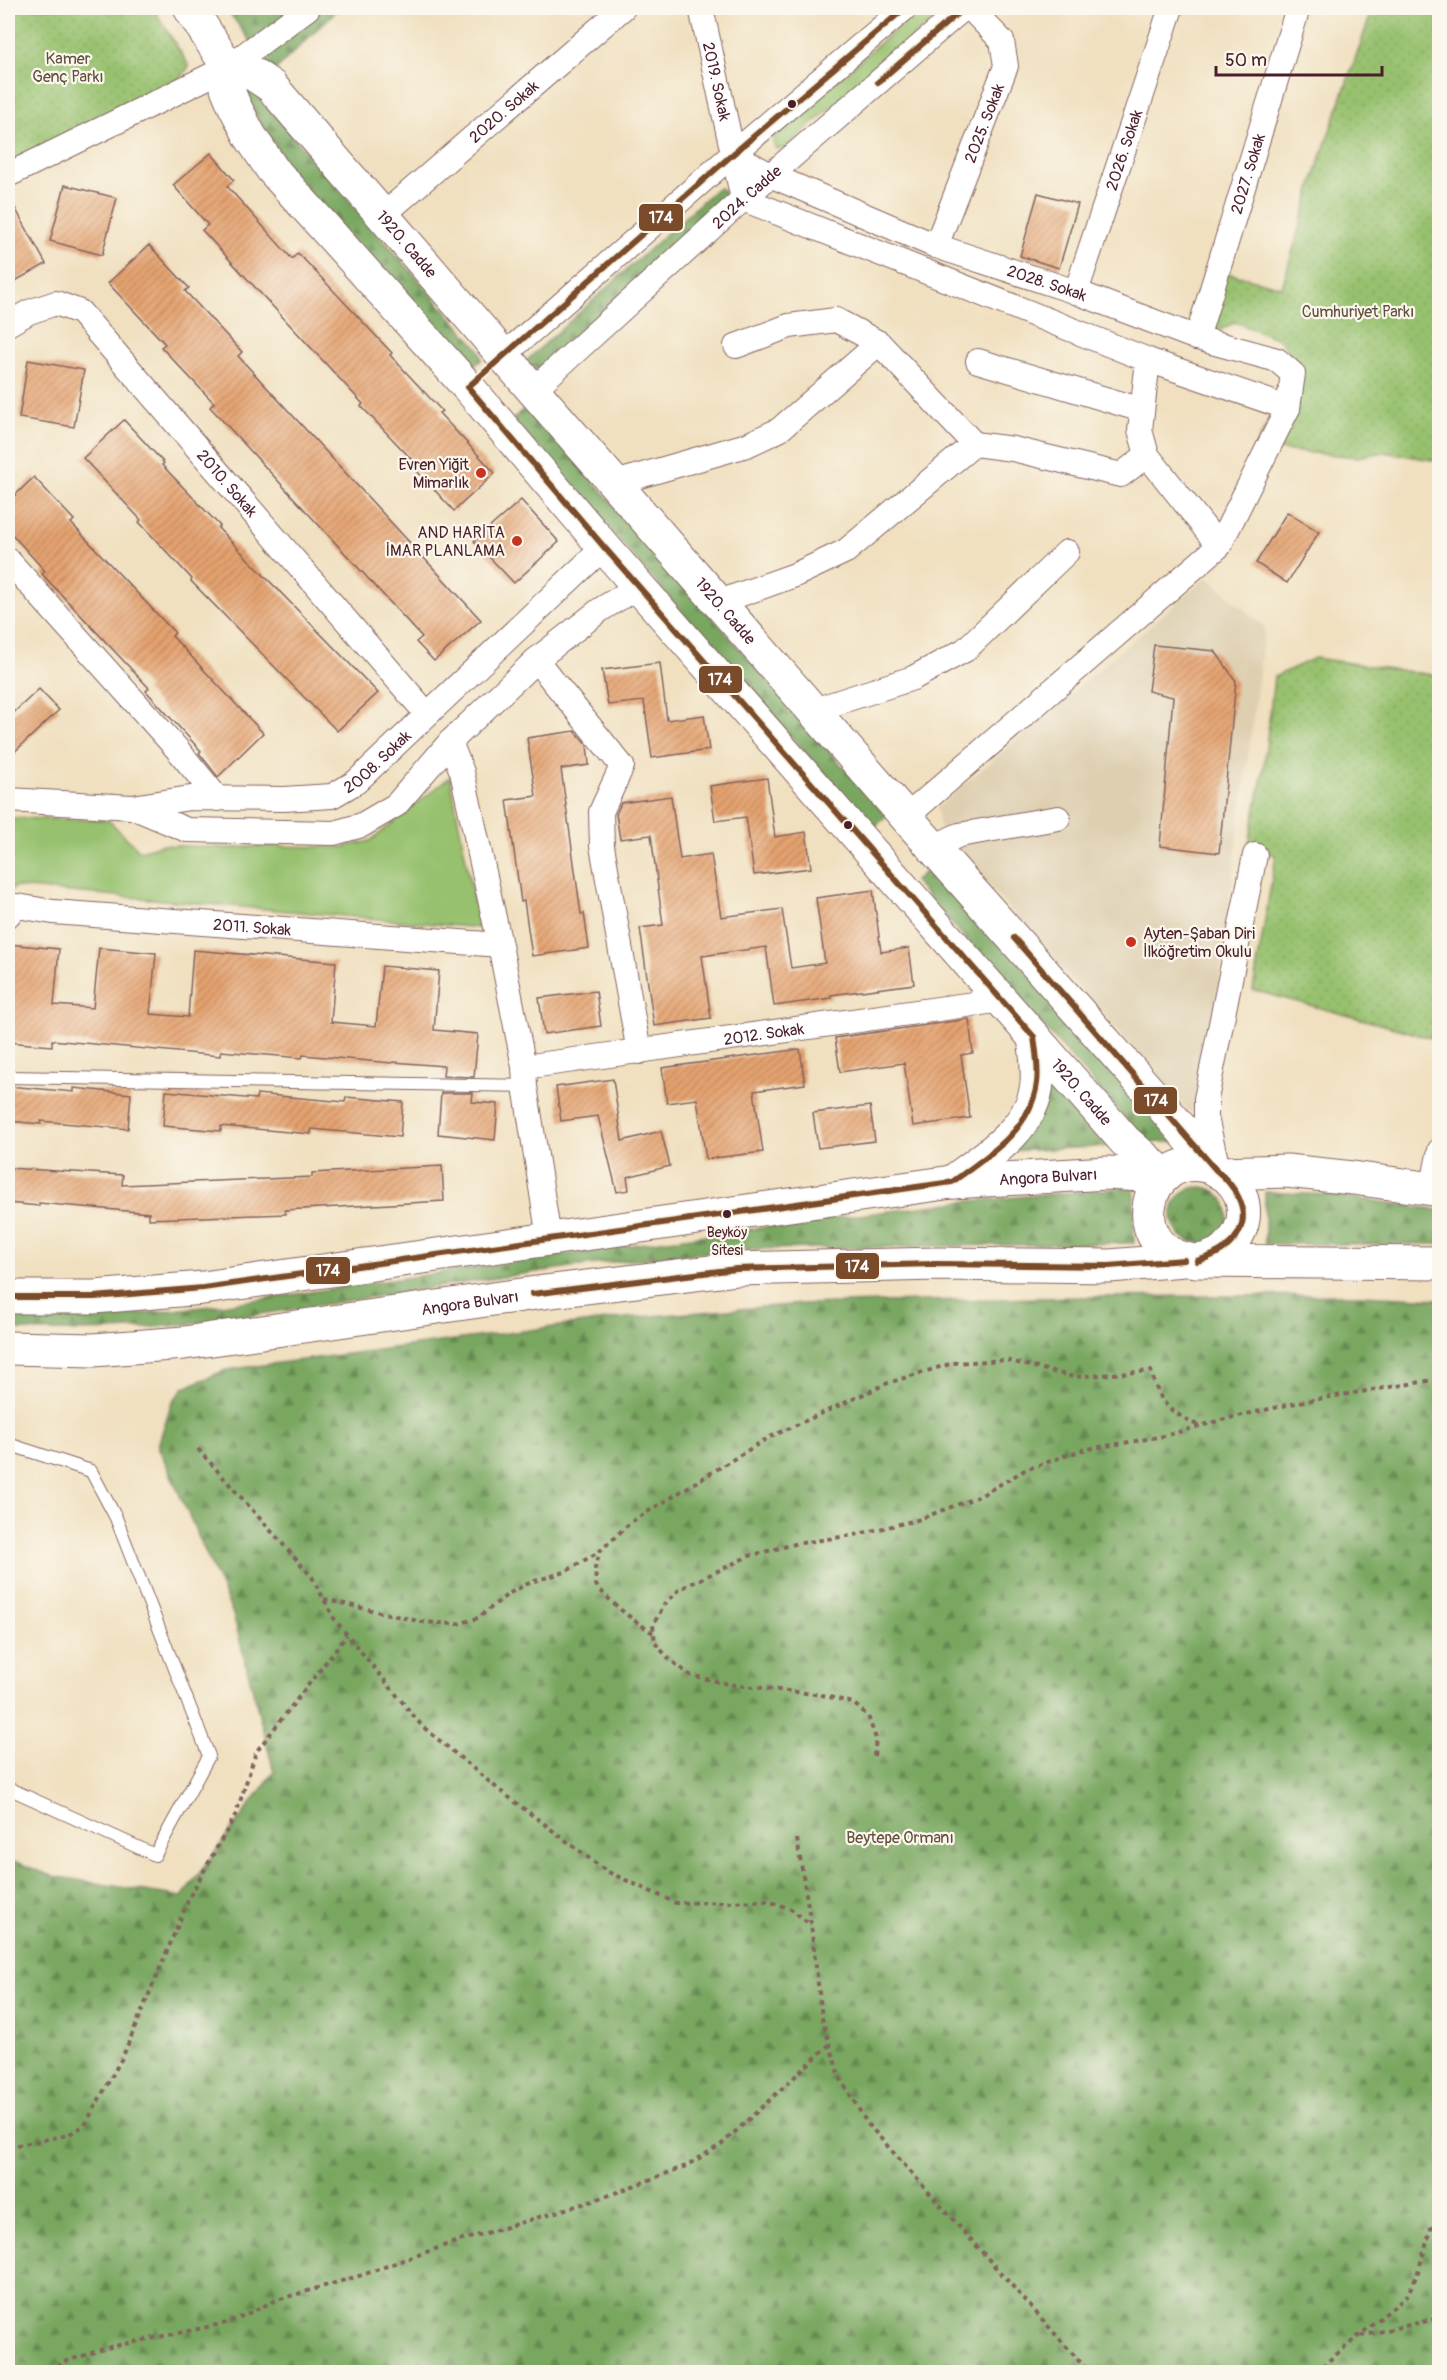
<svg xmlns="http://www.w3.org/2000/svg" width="1447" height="2380" viewBox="0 0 1447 2380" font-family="Pangolin,sans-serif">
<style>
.built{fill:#decfb1}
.grass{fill:#97c16e;stroke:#70704c;stroke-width:1.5}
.forest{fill:url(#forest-firs);stroke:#626346;stroke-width:1.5}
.park{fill:url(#park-dots);stroke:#70704c;stroke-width:1.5}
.building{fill:url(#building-hatch)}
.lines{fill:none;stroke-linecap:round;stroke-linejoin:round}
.service-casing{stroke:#84635f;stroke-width:14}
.minor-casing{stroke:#84635f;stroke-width:26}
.secondary-casing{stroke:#84635f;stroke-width:35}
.primary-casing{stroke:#84635f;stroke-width:35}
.path{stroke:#84635f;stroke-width:4;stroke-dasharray:4.5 4.5;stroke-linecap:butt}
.service{stroke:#fff;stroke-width:12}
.minor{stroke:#fff;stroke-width:24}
.secondary{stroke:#fff;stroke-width:33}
.primary{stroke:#fff;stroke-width:33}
.bus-1-casing{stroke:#fbf7ec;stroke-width:10}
.bus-1{stroke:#7a4b2a;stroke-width:6}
.bus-dot{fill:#4a1f2b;stroke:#fbf7ec;stroke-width:2}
.poi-dot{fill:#c8321e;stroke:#fbf7ec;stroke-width:2}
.labels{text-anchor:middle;stroke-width:4.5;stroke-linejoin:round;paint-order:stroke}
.bus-label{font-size:14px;fill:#4a1f2b;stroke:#fbf7ec}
.park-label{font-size:16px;fill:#61503f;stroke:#fbf7ec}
.street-label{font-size:16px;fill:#4a1f2b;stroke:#fbf7ec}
.poi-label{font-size:16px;fill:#4a1f2b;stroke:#fbf7ec;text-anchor:end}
.line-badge{stroke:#fbf7ec;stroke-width:2}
.badge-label{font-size:16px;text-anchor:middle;font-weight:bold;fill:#fff}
</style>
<defs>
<pattern id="forest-firs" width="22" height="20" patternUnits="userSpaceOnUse" patternTransform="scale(1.5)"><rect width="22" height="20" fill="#79a761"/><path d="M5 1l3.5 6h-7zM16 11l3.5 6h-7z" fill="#658750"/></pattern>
<pattern id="park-dots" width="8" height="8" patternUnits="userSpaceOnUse" patternTransform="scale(1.5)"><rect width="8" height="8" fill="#97c16e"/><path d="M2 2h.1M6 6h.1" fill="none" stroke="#84a55f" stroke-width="1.8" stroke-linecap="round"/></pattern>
<pattern id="building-hatch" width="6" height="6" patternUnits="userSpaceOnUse" patternTransform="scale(1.5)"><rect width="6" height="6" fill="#e5a370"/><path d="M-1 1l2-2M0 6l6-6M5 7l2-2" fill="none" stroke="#bc845c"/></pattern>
</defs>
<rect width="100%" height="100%" fill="#fbf7ec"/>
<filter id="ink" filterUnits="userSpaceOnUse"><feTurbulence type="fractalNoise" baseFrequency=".0167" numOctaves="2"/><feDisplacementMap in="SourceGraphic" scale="12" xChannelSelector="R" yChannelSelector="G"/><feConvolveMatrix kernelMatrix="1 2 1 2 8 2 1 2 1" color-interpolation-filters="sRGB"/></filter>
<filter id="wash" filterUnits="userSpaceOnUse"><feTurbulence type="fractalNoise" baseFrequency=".008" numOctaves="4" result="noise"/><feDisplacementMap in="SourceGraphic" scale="24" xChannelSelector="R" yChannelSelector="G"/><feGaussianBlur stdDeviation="1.35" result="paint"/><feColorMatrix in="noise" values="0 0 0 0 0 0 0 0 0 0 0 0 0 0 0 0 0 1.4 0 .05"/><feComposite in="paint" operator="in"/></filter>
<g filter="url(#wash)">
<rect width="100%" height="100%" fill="#f0e0c0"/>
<polygon class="built" points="1207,577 1265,627 1210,1051 1191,1114 941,832 937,808"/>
<g class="grass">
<polygon points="920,8 947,8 783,149 776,149 773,143 774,135"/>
<polygon points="450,777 479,928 15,887 8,891 8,818 108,820 140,851 161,845 231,848 262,846 343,847 370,841"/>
</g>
<g class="forest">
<polygon points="226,8 339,8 273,72"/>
<polygon points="240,85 255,93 479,349 482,359 471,369 300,185 238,88"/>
<polygon points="720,188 724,191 725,199 537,370 527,360 716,189"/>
<polygon points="525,408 529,408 885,815 885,818 872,829 513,419"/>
<polygon points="932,866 1179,1141 1147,1143 914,881"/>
<polygon points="1046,1071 1116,1146 1009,1151"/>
<circle cx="1200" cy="1215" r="28"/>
<path d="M1134 1187V1243L754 1249C615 1257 478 1281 340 1302 230 1319 120 1338 8 1329V1314L119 1316 221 1305 615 1247 959 1202Z"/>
<polygon points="1265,1192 1331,1195 1439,1210 1439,1244 1265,1244"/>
<polygon points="1362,1295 1439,1299 1439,2372 8,2372 8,1859 52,1876 182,1897 274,1772 233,1614 158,1446 171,1404 183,1388 226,1370 614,1319 802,1304 1080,1297"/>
</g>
<g class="park">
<polygon points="22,8 153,8 189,66 182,77 8,164 8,18"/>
<polygon points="1373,8 1439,8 1439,461 1384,452 1357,457 1280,450 1253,451 1288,384 1294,359 1279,339 1235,322 1217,332 1194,324 1190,317 1207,268 1282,287 1319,162"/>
<polygon points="1315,658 1439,676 1439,1040 1253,990 1276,855 1248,848 1264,766 1274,677"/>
</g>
<g id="blocks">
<g class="building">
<polygon points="211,153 234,180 227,186 292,259 298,253 392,353 390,355 442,411 439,413 495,473 454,511 414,468 417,465 361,406 363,404 202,230 208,225 173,185"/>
<polygon points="65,185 117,198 102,255 50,241"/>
<polygon points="1038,193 1078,204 1059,268 1020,256"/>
<polygon points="8,195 46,264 8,285"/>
<polygon points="149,245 189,288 185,291 242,352 238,356 481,620 434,661 416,642 422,637 210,407 214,403 161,347 165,344 108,283"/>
<polygon points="28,360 84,370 74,427 19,418"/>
<polygon points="124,420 164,463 162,465 220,526 218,528 378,693 337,731 191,581 192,579 139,522 141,520 83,458"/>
<polygon points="34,477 74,520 71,523 175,633 172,636 263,733 218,777 199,753 201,751 146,691 149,688 42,574 45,571 8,530 8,502"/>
<polygon points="521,500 559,542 514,583 474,541"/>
<polygon points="1287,512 1319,532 1287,583 1256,563"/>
<polygon points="1154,645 1215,651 1236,681 1219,853 1160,846 1173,697 1148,691"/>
<polygon points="660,663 667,720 704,715 709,750 652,758 644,701 608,705 602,670"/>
<polygon points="39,689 59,710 8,758 8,718"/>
<polygon points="575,731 587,745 589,765 561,769 581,914 584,913 589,948 532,956 524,901 521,902 507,800 536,796 527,738"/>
<polygon points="767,778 775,837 806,832 811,868 754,875 746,817 715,821 710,786"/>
<polygon points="671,796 680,859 711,854 721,917 782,909 791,968 825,963 816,898 873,890 881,952 909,948 914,984 831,995 831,998 774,1006 766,947 702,956 711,1018 654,1026 640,928 663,925 651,835 620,839 616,814 621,803"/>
<polygon points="8,944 59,949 54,1005 93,1008 99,948 156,953 150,1014 188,1017 193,950 336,962 331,1022 376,1026 382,966 439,971 434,1030 478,1034 474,1077 443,1076 444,1066 393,1062 392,1063 303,1055 302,1058 221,1051 220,1056 52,1040 52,1046 8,1042"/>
<polygon points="596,991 601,1026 544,1034 539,998"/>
<polygon points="969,1019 973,1053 961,1055 970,1118 913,1126 904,1063 840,1072 835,1038"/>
<polygon points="800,1049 805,1084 754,1091 763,1152 706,1159 697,1099 667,1103 662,1068"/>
<polygon points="613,1079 622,1141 661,1131 670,1166 627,1177 629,1190 617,1192 598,1116 561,1121 556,1087"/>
<polygon points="8,1086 74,1092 74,1088 131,1094 128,1129 41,1121 41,1124 8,1121"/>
<polygon points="166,1091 256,1099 257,1094 345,1102 346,1097 403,1102 400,1137 311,1129 311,1134 221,1126 221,1131 163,1126"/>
<polygon points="441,1093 473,1093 472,1102 498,1104 495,1140 438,1134"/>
<polygon points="870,1106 875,1141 818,1148 813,1113"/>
<polygon points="442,1166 444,1201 285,1210 286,1214 149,1219 149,1213 39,1203 39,1206 8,1203 8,1168 123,1175 122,1185 312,1177 312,1173"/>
</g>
</g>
</g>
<g filter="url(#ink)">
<use href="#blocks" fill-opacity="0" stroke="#84635f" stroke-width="1.5"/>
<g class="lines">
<g class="service-casing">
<g id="service">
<polyline points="8,1077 525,1086"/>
<polyline points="8,1444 91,1471 116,1518 209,1756 155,1855 8,1788"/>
</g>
</g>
<g class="minor-casing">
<g id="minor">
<path id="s1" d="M701 8 743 199 1148 360 1288 408"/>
<path id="s2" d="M733 154 770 175 936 246 1076 292 1197 338 1277 360 1293 374 1288 408 1219 546 1147 455 1140 430 1148 360"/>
<polyline points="8,175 228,67 308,8"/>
<path id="s3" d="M383 215 623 8"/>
<path id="s4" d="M936 246 1006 66 1002 41 970 8"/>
<path id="s5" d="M1076 292 1171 8"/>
<path id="s6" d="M8 324 29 312 56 303 80 312 427 714"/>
<path id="s7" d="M1197 338 1298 8"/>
<polyline points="736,346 789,326 836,320 879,343 974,444 1013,449 1121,475 1147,455"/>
<polyline points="504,355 733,154 905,8"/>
<polyline points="978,361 1142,410"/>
<path id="s8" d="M533 390 743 199 964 8"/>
<polyline points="615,483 747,445 779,430 879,343"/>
<polyline points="8,560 178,750 218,799"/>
<polyline points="719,602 795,575 846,551 974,444"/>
<polyline points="536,660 622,766 601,812 602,846 639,1052"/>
<polyline points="814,710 913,678 965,650 1067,552"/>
<polyline points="450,742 462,772 500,945 524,1067 525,1086 549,1238"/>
<path id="s9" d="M8 800 132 807 190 798 284 799 332 796 356 782 604 547"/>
<polyline points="132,807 187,830 334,833 362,825 396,805 450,742 536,660 600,610 639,586"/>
<polyline points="906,817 1219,546"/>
<polyline points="936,850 946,841 959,835 1058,818"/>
<path id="s10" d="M8 915 17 906 53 912 500 945"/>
<path id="s11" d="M524 1067 1002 1000"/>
<polyline points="1218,1169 1206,1118 1206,1099 1255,855"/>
<polyline points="1432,1189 1440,1150"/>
</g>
</g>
<g class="secondary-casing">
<g id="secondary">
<path id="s12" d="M190 8 228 67 227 88 234 105 250 136 272 169 468 387 604 547 1125 1141 1165 1176"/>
<path id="s13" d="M228 67 253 74 271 86 533 390 906 817 1162 1106 1216 1170"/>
<path d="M952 1182C985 1157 1033 1129 1037 1083 1038 1068 1036 1052 1034 1037"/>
</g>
</g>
<g class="primary-casing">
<g id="primary">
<polyline points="1221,1173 1287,1171 1353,1178 1440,1190"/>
<path d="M1197 1261C1229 1257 1253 1227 1240 1194 1234 1182 1223 1171 1210 1167 1143 1147 1120 1255 1197 1261L1440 1263"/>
<path id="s14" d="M8 1297H94L203 1288 952 1182 1107 1173 1141 1175 1160 1181"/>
<path id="s15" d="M8 1348 93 1350 184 1343 536 1293 736 1269 936 1264 1109 1266 1184 1260"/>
</g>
</g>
<g class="path">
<polyline points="198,1449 312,1577 335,1620 422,1726 498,1789 606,1871 676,1903 768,1901 791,1909 811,1925"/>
<polyline points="324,1599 422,1622 458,1624 478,1618 508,1594 531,1582 565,1572 600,1551"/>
<path d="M653 1633C631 1619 613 1605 596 1585L595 1567 601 1550 631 1522 768 1438 888 1383 953 1363 1006 1360 1074 1377 1151 1371C1160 1405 1168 1410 1199 1426"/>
<polyline points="874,1756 876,1739 868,1716 853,1703 822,1695 728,1684 690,1675 670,1660 655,1643 653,1625 664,1605 680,1589 749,1556 795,1544 854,1535 917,1520 980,1496 1025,1470 1082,1450 1164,1436 1229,1418 1305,1401 1440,1379"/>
<polyline points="797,1839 811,1925 822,2018 839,2076 867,2123 1089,2372"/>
<polyline points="8,2147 68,2135 85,2125 123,2056 191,1894 236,1814 256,1752 347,1635"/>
<polyline points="1361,2336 1440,2318"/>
<polyline points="50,2372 64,2362 110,2347 227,2323 277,2300 362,2275 446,2245 596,2200 686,2166 722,2144 830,2044"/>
<polyline points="1315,2372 1406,2297 1417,2275 1431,2229 1440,2218"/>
</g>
<use href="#service" class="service"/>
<use href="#minor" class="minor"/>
<use href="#secondary" class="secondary"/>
<use href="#primary" class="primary"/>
<g class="bus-1-casing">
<g id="bus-1">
<polyline points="878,82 964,8"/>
<path d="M1014 938 1216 1170C1258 1205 1250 1246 1197 1261"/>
<polyline points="532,1294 736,1269 936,1264 1109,1266 1184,1260"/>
<path d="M8 1297H94L203 1288 952 1182C987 1157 1031 1130 1037 1083 1039 1068 1036 1052 1034 1037L604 547 468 387 733 154 905 8"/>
</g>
</g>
<use href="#bus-1" class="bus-1"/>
</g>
</g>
<g class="bus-dot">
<circle cx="792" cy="104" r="5"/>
<circle cx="848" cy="825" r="5"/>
<circle cx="727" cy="1214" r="5"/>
</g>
<g class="poi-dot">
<circle cx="481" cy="473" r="6"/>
<circle cx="517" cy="541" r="6"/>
<circle cx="1131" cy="942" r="6"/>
</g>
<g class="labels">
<g class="bus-label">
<text x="727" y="1237">Beyköy<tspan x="727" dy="18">Sitesi</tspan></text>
</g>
<g class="park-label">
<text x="68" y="64">Kamer<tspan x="68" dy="18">Genç Parkı</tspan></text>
<text x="1358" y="317">Cumhuriyet Parkı</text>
<text x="900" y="1843">Beytepe Ormanı</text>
</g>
<g class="street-label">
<text dy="6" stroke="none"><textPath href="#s1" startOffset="75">2019. Sokak</textPath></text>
<text dy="6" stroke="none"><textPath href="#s3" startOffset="159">2020. Sokak</textPath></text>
<text dy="6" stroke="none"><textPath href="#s4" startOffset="132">2025. Sokak</textPath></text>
<text dy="6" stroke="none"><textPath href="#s5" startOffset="150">2026. Sokak</textPath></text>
<text dy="6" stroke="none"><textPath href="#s7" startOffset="172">2027. Sokak</textPath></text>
<text dy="6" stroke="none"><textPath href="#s8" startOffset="288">2024. Cadde</textPath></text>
<text dy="6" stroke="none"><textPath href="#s13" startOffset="256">1920. Cadde</textPath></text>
<text dy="6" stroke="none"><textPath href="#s2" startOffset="340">2028. Sokak</textPath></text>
<text dy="6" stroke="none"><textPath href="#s6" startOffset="304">2010. Sokak</textPath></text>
<text dy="6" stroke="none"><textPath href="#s13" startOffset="742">1920. Cadde</textPath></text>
<text dy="6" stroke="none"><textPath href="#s9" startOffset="382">2008. Sokak</textPath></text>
<text dy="6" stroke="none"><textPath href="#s10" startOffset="249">2011. Sokak</textPath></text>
<text dy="6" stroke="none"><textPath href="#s11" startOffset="242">2012. Sokak</textPath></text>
<text dy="6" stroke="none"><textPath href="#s12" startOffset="1412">1920. Cadde</textPath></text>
<text dy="6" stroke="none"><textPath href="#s14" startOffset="1048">Angora Bulvarı</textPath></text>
<text dy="6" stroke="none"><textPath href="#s15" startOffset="465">Angora Bulvarı</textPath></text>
</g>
<g class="poi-label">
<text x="469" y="470">Evren Yiğit<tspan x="469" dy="18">Mimarlık</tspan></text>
<text x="505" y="538">AND HARİTA<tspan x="505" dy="18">İMAR PLANLAMA</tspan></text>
<text x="1143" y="939" text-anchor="start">Ayten-Şaban Diri<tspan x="1143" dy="18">İlköğretim Okulu</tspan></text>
</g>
</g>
<g class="line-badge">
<rect x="638" y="203" width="46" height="29" rx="6" fill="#7a4b2a"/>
<rect x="698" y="665" width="45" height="29" rx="6" fill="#7a4b2a"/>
<rect x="1133" y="1086" width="45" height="29" rx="6" fill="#7a4b2a"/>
<rect x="835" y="1252" width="45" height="28" rx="6" fill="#7a4b2a"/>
<rect x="305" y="1256" width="46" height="29" rx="6" fill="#7a4b2a"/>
</g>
<g class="badge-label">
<text x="661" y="223">174</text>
<text x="720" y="685">174</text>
<text x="1156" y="1106">174</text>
<text x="857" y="1272">174</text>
<text x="328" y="1276">174</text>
</g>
<rect width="1447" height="2380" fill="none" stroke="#fbf7ec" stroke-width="30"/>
<path d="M1216 66v9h166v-9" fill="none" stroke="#4a1f2b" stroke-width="3"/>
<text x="1225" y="66" font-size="18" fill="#4a1f2b" stroke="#fbf7ec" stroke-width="4.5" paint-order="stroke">50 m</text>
</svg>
